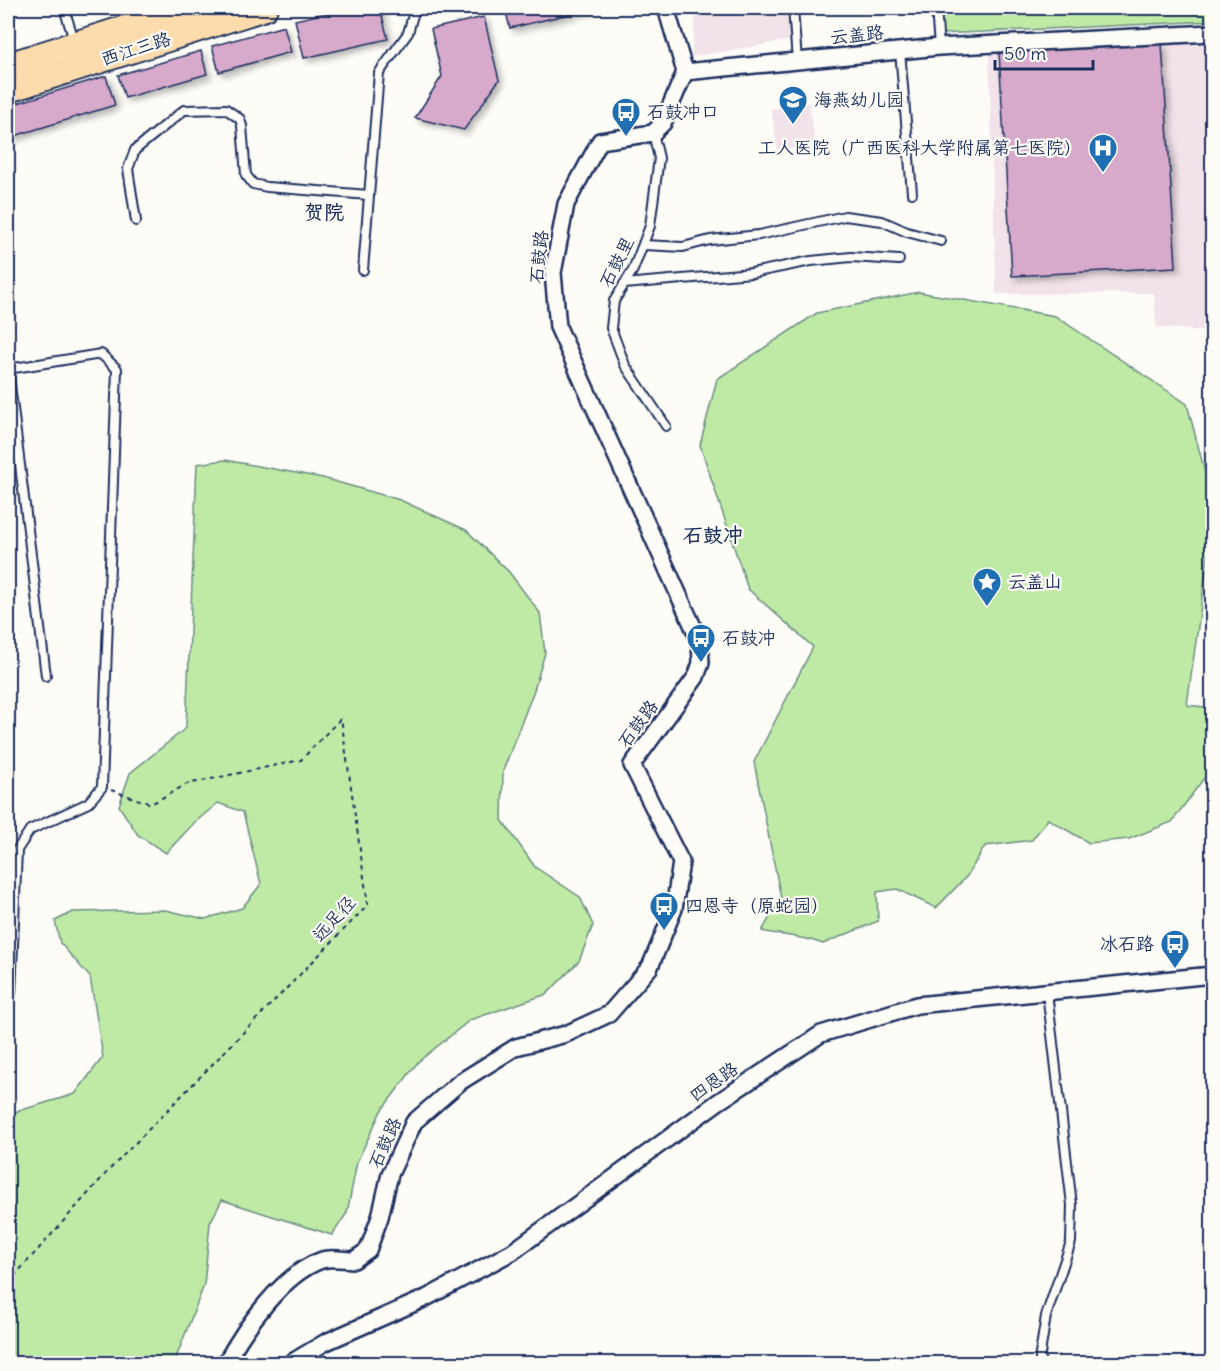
<svg xmlns="http://www.w3.org/2000/svg" width="1220" height="1371" viewBox="0 0 1220 1371" font-family="Delius,'LXGW WenKai TC',sans-serif">
<style>
.built{fill:#f2e3ea}
.green{fill:#beeaa6;stroke:#6c8c82;stroke-width:1.5}
.building{fill:#d7a9cb;stroke:#1b2f5e;stroke-width:1.5;filter:url(#shadow)}
.lines{fill:none;stroke-linecap:round;stroke-linejoin:round}
.service-casing{stroke:#1b2f5e;stroke-width:12}
.minor-casing{stroke:#1b2f5e;stroke-width:20}
.primary-casing{stroke:#1b2f5e;stroke-width:28}
.path{stroke:#1b2f5e;stroke-width:2;stroke-dasharray:4.5 4.5;stroke-linecap:butt}
.service{stroke:#fdfcf7;stroke-width:8}
.minor{stroke:#fdfcf7;stroke-width:15}
.primary{stroke:#fcdcac;stroke-width:24}
.labels{text-anchor:middle;stroke-width:4.5;stroke-linejoin:round;paint-order:stroke}
.street-label{font-size:18px;fill:#1b2f5e;stroke:#fdfcf7}
.poi-label{font-size:18px;fill:#1b2f5e;stroke:#fdfcf7;text-anchor:start}
.neighbourhood-label{font-size:20px;font-weight:bold;fill:#1b2f5e;stroke:#fdfcf7}
</style>
<defs>
<filter id="shadow"><feDropShadow dx="4" dy="4" stdDeviation="3" flood-color="#0004"/></filter>
</defs>
<rect width="100%" height="100%" fill="#fdfcf7"/>
<filter id="ink" filterUnits="userSpaceOnUse"><feTurbulence type="fractalNoise" baseFrequency=".0167" numOctaves="2"/><feDisplacementMap in="SourceGraphic" scale="12" xChannelSelector="R" yChannelSelector="G"/><feConvolveMatrix kernelMatrix="1 2 1 2 8 2 1 2 1" color-interpolation-filters="sRGB"/></filter>
<g filter="url(#ink)">
<g class="built">
<polygon points="696,8 786,8 791,40 691,57"/>
<polygon points="1162,44 1212,44 1212,332 1156,327 1154,293 996,294 989,54"/>
<polygon points="809,103 815,144 778,151 771,109"/>
</g>
<g class="green">
<polygon points="939,8 1212,8 1212,21 940,34"/>
<path d="M919 292 1055 316 1187 404 1212 499V527L1187 705 1212 708V767L1172 822 1129 839 1089 843 1048 819 1032 840 985 846 967 876 936 908 897 889 877 892 878 921 823 944C804 936 783 936 762 931L781 898 754 762 813 647 748 589 700 445 717 379 817 313Z"/>
<polygon points="225,460 323,478 400,500 466,530 509,572 540,613 545,653 534,690 503,771 502,820 535,867 580,897 593,925 579,961 547,994 470,1020 418,1062 381,1111 357,1162 347,1213 332,1235 222,1200 210,1223 204,1285 174,1363 8,1363 8,1114 75,1094 103,1057 90,977 60,943 55,921 73,912 165,910 205,919 242,908 261,884 243,812 218,803 194,823 166,853 138,835 119,806 130,773 186,728 197,464"/>
</g>
<g class="building">
<polygon points="348,8 380,8 388,39 304,58 295,20"/>
<polygon points="505,8 595,8 510,28"/>
<polygon points="484,17 499,80 464,130 415,118 442,76 431,29"/>
<polygon points="284,26 291,52 219,72 212,46"/>
<polygon points="1162,44 1176,267 1012,276 999,53"/>
<polygon points="201,51 207,74 125,98 118,75"/>
<polygon points="106,76 115,105 8,138 8,106"/>
</g>
<g class="lines">
<g class="service-casing">
<g id="service">
<polyline points="64,8 74,40"/>
<polyline points="795,8 793,8 797,61"/>
<polyline points="936,8 939,47"/>
<polyline points="900,51 912,193"/>
<polyline points="653,133 659,158 650,226 633,270 614,301 611,328 625,365 666,426"/>
<polyline points="136,221 128,169 135,150 184,110 226,109 240,119 242,126 246,175 253,184 267,187 369,195"/>
<polyline points="644,245 683,247 710,240 759,235 845,216 882,221 907,232 941,241"/>
<polyline points="363,270 379,73 408,33 415,8"/>
<polyline points="624,284 752,273 811,261 851,257 899,260"/>
<polyline points="8,368 46,676"/>
<polyline points="8,369 101,354 117,369 102,787 88,803 30,830 17,850 11,994"/>
<polyline points="1040,1364 1040,1354 1046,1316 1071,1242 1072,1205 1047,992"/>
</g>
</g>
<g class="minor-casing">
<g id="minor">
<polyline points="685,72 939,47 1212,33"/>
<path d="M225 1364C244 1329 283 1273 322 1260 331 1257 345 1260 354 1260L368 1250 380 1217 390 1174 414 1122 460 1082 516 1047 566 1034 609 1014 650 967 674 909 681 862 632 765 696 677 701 663 700 642 558 327 553 273 566 204 600 141 653 133 663 123 685 72 666 8"/>
<polyline points="289,1364 326,1342 426,1298 512,1252 718,1102 821,1034 917,1005 1212,975"/>
</g>
</g>
<g class="primary-casing">
<g id="primary">
<polyline points="8,65 188,8"/>
<polyline points="8,90 265,8"/>
</g>
</g>
<g class="path">
<polyline points="111,790 151,804 187,784 301,760 341,718"/>
<polyline points="8,1283 110,1169 368,905 341,718"/>
</g>
<use href="#service" class="service"/>
<use href="#minor" class="minor"/>
<use href="#primary" class="primary"/>
</g>
</g>
<defs>
<g id="school-pin" transform="scale(1.5)"><path d="M0 17L-7.5 6A9.5 9.5 0 1 1 7.5 6Z" fill="#1f6fb2" stroke="#fdfcf7"/><path d="M0-5L7-2L0 1L-7-2ZM-4 1L0 2.5L4 1V4Q0 6-4 4Z" fill="#fff"/></g>
<g id="bus-pin" transform="scale(1.5)"><path d="M0 17L-7.5 6A9.5 9.5 0 1 1 7.5 6Z" fill="#1f6fb2" stroke="#fdfcf7"/><path d="M-5-6H5V4H4V6H2V4H-2V6H-4V4H-5ZM-3.5-4V0h7V-4ZM-3.5 1.2v1.5H-2V1.2ZM2 1.2v1.5H3.5V1.2Z" fill="#fff"/></g>
<g id="hospital-pin" transform="scale(1.5)"><path d="M0 17L-7.5 6A9.5 9.5 0 1 1 7.5 6Z" fill="#1f6fb2" stroke="#fdfcf7"/><path d="M-5-5h3v3.5h4V-5h3V5h-3V1.5h-4V5h-3Z" fill="#fff"/></g>
<g id="sight-pin" transform="scale(1.5)"><path d="M0 17L-7.5 6A9.5 9.5 0 1 1 7.5 6Z" fill="#1f6fb2" stroke="#fdfcf7"/><path d="M0-6L1.8-2.2L6-1.7L2.9 1.2L3.7 5.4L0 3.3L-3.7 5.4L-2.9 1.2L-6-1.7L-1.8-2.2Z" fill="#fff"/></g>
</defs>
<g fill-rule="evenodd">
<use href="#school-pin" x="793" y="100"/>
<use href="#bus-pin" x="626" y="112"/>
<use href="#hospital-pin" x="1103" y="148"/>
<use href="#sight-pin" x="987" y="582"/>
<use href="#bus-pin" x="701" y="638"/>
<use href="#bus-pin" x="664" y="906"/>
<use href="#bus-pin" x="1175" y="944"/>
</g>
<g class="labels">
<g class="street-label">
<text transform="translate(857 35) rotate(-6)" y="6">云盖路</text>
<text transform="translate(136 49) rotate(-18)" y="6">西江三路</text>
<text transform="translate(539 257) rotate(-84)" y="6">石鼓路</text>
<text transform="translate(617 262) rotate(-63)" y="6">石鼓里</text>
<text transform="translate(638 724) rotate(-54)" y="6">石鼓路</text>
<text transform="translate(334 919) rotate(-48)" y="6">远足径</text>
<text transform="translate(714 1082) rotate(-35)" y="6">四恩路</text>
<text transform="translate(385 1143) rotate(-66)" y="6">石鼓路</text>
</g>
<g class="poi-label">
<text x="814" y="106">海燕幼儿园</text>
<text x="647" y="118">石鼓冲口</text>
<text x="1082" y="154" text-anchor="end">工人医院（广西医科大学附属第七医院）</text>
<text x="1008" y="588">云盖山</text>
<text x="722" y="644">石鼓冲</text>
<text x="685" y="912">四恩寺（原蛇园）</text>
<text x="1154" y="950" text-anchor="end">冰石路</text>
</g>
<g class="neighbourhood-label">
<text x="324" y="219">贺院</text>
<text x="713" y="542">石鼓冲</text>
</g>
</g>
<rect width="1220" height="1371" fill="none" stroke="#fdfcf7" stroke-width="30"/>
<rect x="15" y="15" width="1190" height="1341" fill="none" stroke="#1b2f5e" stroke-width="2" filter="url(#ink)"/>
<path d="M995 60v9h98v-9" fill="none" stroke="#1b2f5e" stroke-width="3"/>
<text x="1004" y="60" font-size="18" fill="#1b2f5e" stroke="#fdfcf7" stroke-width="4.5" paint-order="stroke">50 m</text>
</svg>
